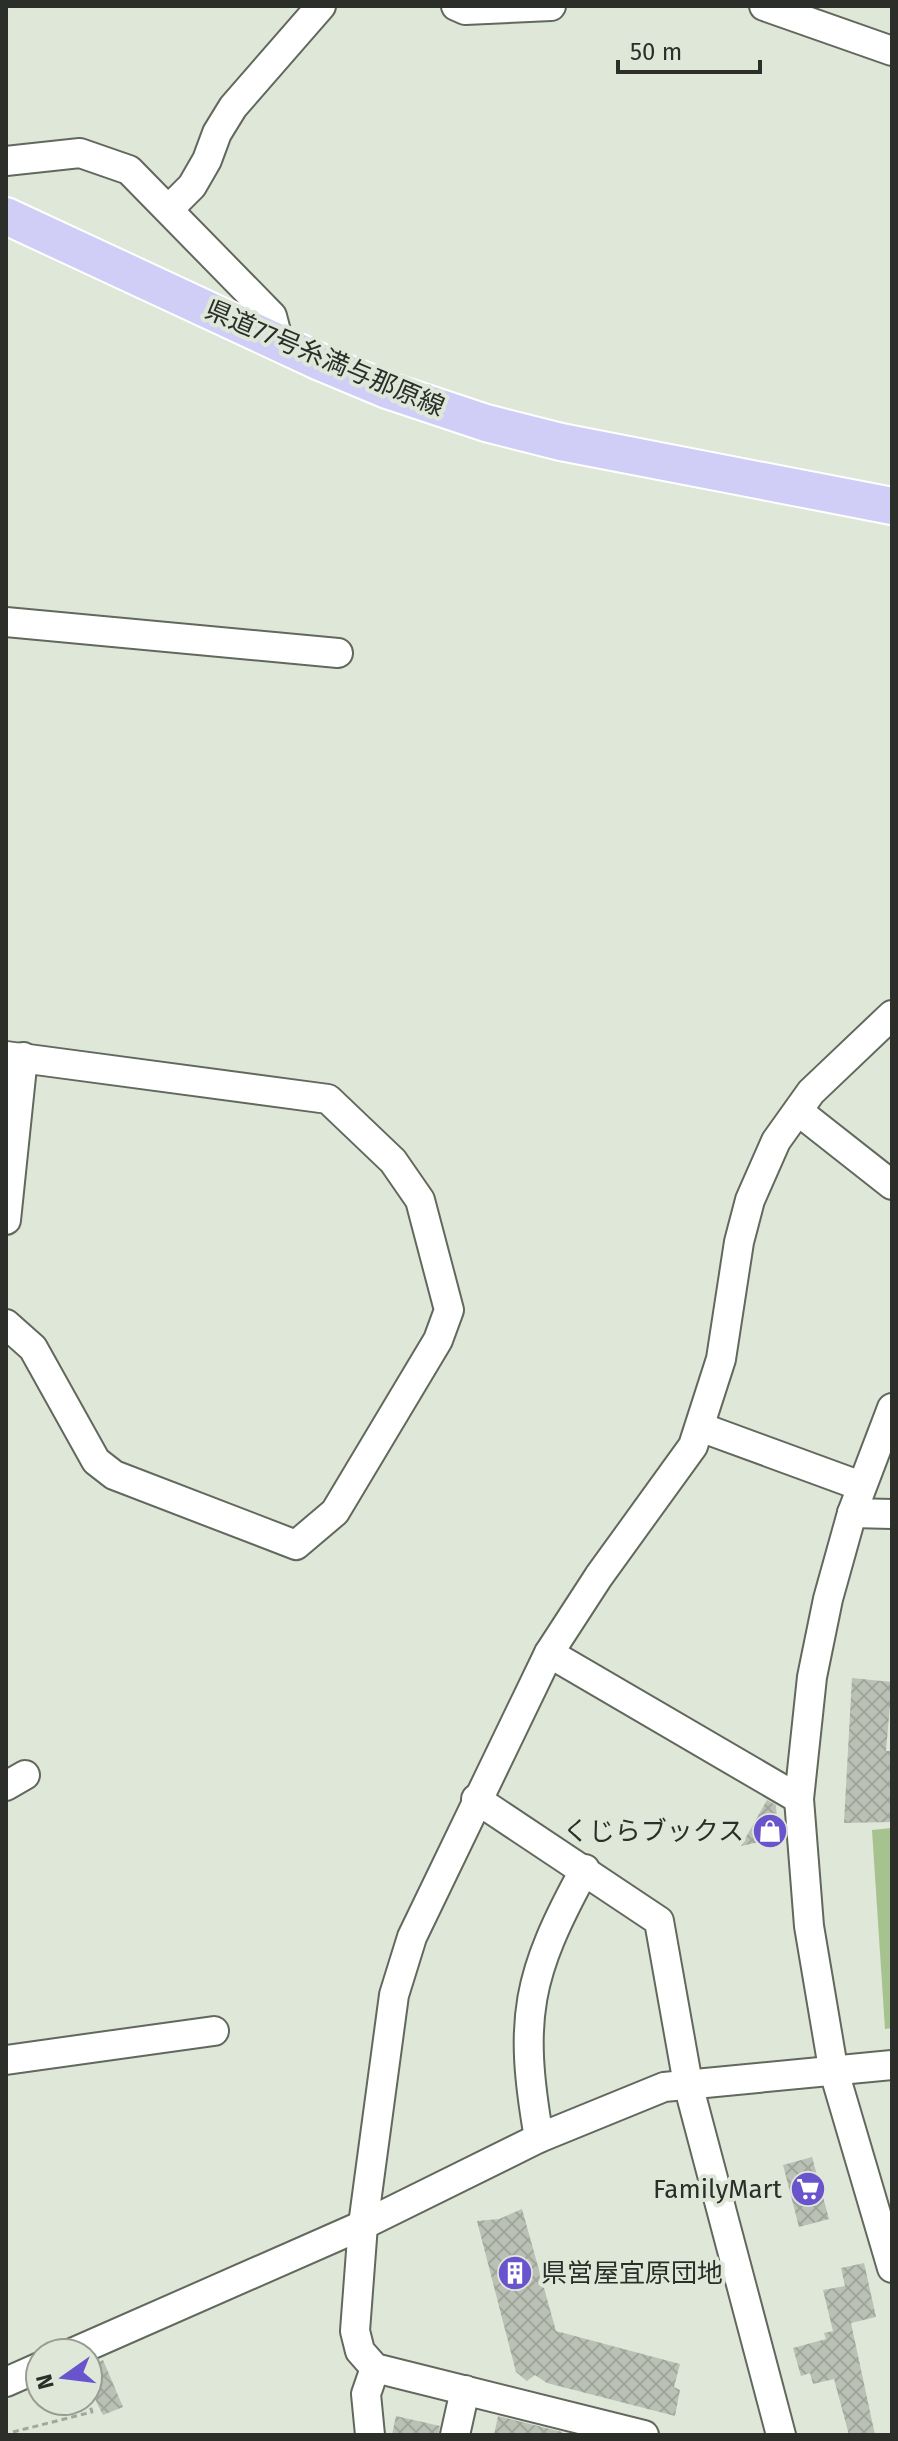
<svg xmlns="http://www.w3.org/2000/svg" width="898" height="2441" viewBox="0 0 898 2441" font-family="'Fira Sans','Noto Sans JP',sans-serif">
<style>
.green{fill:#a6c28e}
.building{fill:url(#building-cross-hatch)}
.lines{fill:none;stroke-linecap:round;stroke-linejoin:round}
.minor-casing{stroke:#61685c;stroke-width:32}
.major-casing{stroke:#fff;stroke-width:40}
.path{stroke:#a1a79c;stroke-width:3;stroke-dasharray:6 4;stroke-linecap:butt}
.minor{stroke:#fff;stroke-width:28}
.major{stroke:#d0cef7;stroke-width:36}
.labels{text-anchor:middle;stroke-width:8;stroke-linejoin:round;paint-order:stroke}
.street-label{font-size:26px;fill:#2b2e29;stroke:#dfe7d9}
.poi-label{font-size:26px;fill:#2b2e29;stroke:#dfe7d9;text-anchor:end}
</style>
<defs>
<pattern id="building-cross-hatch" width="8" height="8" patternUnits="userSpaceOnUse" patternTransform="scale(2)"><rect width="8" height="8" fill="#bac1b4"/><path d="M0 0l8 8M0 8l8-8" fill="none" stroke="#a0a69b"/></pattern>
</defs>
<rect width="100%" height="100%" fill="#dfe7d9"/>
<polygon class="green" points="892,1828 892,2028 885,2029 872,1830"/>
<g class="building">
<polygon points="852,1678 892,1682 886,1751 892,1751 892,1822 844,1823"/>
<polygon points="767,1800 776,1805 778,1838 741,1846"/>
<polygon points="812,2157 829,2219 799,2227 783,2165"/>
<polygon points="522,2209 556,2331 680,2364 674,2387 680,2390 675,2416 547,2383 535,2375 527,2381 516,2372 477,2221 499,2219"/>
<polygon points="864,2263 876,2317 851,2323 875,2435 849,2435 834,2379 813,2384 810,2373 801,2376 793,2348 826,2339 824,2333 833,2331 823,2290 845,2286 841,2268"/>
<polygon points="103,2360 123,2407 103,2415 88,2385 88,2367"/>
<polygon points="396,2416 440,2426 438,2435 392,2435"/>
<polygon points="498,2416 562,2432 562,2435 494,2435"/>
</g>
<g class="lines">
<g class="minor-casing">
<g id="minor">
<polyline points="456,6 465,10 551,6"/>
<polyline points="764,6 892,51"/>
<polyline points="6,161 80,153 129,170 272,316 279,343"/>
<polyline points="170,208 192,186 207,160 217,133 233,107 321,6"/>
<polyline points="6,622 338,653"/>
<polyline points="6,1056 328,1099 393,1161 420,1200 449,1310 438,1340 335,1512 296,1545 114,1475 96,1461 33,1348 6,1324"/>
<polyline points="798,1111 892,1185"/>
<polyline points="6,1220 23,1057"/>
<polyline points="892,1408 852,1513 828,1599 812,1677 799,1799 809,1926 833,2068 892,2268"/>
<polyline points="700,1427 861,1486"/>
<polyline points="852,1513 892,1514"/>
<polyline points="549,1653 799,1799"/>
<polyline points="6,1786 25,1775"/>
<polyline points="476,1799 659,1921 688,2084 781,2435"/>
<polyline points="6,2060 214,2031"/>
<path d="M539 2138C518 2018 527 1975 585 1869"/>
<polyline points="72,2353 363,2225 539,2138 664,2087 892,2065"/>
<polyline points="6,2382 40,2367"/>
<polyline points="370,2435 366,2394 375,2368"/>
<polyline points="455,2435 465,2390"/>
<polyline points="644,2435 375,2368 360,2351 355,2331 363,2225 394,1995 412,1937 549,1653 599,1576 693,1446 721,1359 739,1242 750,1200 776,1141 811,1092 892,1015"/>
</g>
</g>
<g class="major-casing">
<polyline id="major" points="6,216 320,362 387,390 486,423 561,442 892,506"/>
</g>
<polyline class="path" points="13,2432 92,2412 88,2399"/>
<use href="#minor" class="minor"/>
<use href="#major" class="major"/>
</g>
<defs>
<g id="shop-disc" transform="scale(1.8)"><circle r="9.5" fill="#6954cd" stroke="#dfe7d9"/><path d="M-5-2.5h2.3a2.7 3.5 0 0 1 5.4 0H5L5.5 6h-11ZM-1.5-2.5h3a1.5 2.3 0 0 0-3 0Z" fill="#fff"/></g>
<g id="supermarket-disc" transform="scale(1.8)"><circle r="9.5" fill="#6954cd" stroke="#dfe7d9"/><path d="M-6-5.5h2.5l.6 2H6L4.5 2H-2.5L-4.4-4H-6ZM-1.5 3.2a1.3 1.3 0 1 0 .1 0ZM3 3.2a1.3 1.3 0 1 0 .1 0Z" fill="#fff"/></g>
<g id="building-disc" transform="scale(1.8)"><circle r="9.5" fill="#6954cd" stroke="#dfe7d9"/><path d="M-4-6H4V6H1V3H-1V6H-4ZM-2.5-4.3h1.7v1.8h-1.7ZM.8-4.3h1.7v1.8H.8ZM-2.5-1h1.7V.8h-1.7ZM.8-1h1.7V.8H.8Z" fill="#fff"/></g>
</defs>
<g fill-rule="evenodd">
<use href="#shop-disc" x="770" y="1831"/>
<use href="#supermarket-disc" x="808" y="2189"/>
<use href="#building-disc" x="515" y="2273"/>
</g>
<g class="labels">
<g class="street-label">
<text transform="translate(325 358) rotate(23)" y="9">県道77号糸満与那原線</text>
</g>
<g class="poi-label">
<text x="744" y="1840">くじらブックス</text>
<text x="782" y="2198">FamilyMart</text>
<text x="541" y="2282" text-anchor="start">県営屋宜原団地</text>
</g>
</g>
<rect width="898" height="2441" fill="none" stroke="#2b2e29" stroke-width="16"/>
<g transform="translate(64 2377) rotate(256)"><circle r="38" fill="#dfe7d9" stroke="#979d93" stroke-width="2"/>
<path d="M0-6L14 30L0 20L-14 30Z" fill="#6954cd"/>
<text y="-12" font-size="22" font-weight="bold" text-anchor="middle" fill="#2b2e29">N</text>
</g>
<path d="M618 60v12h142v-12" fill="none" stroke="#2b2e29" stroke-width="4"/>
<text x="630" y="60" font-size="24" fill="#2b2e29" stroke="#dfe7d9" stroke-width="6" paint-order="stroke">50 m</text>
</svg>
